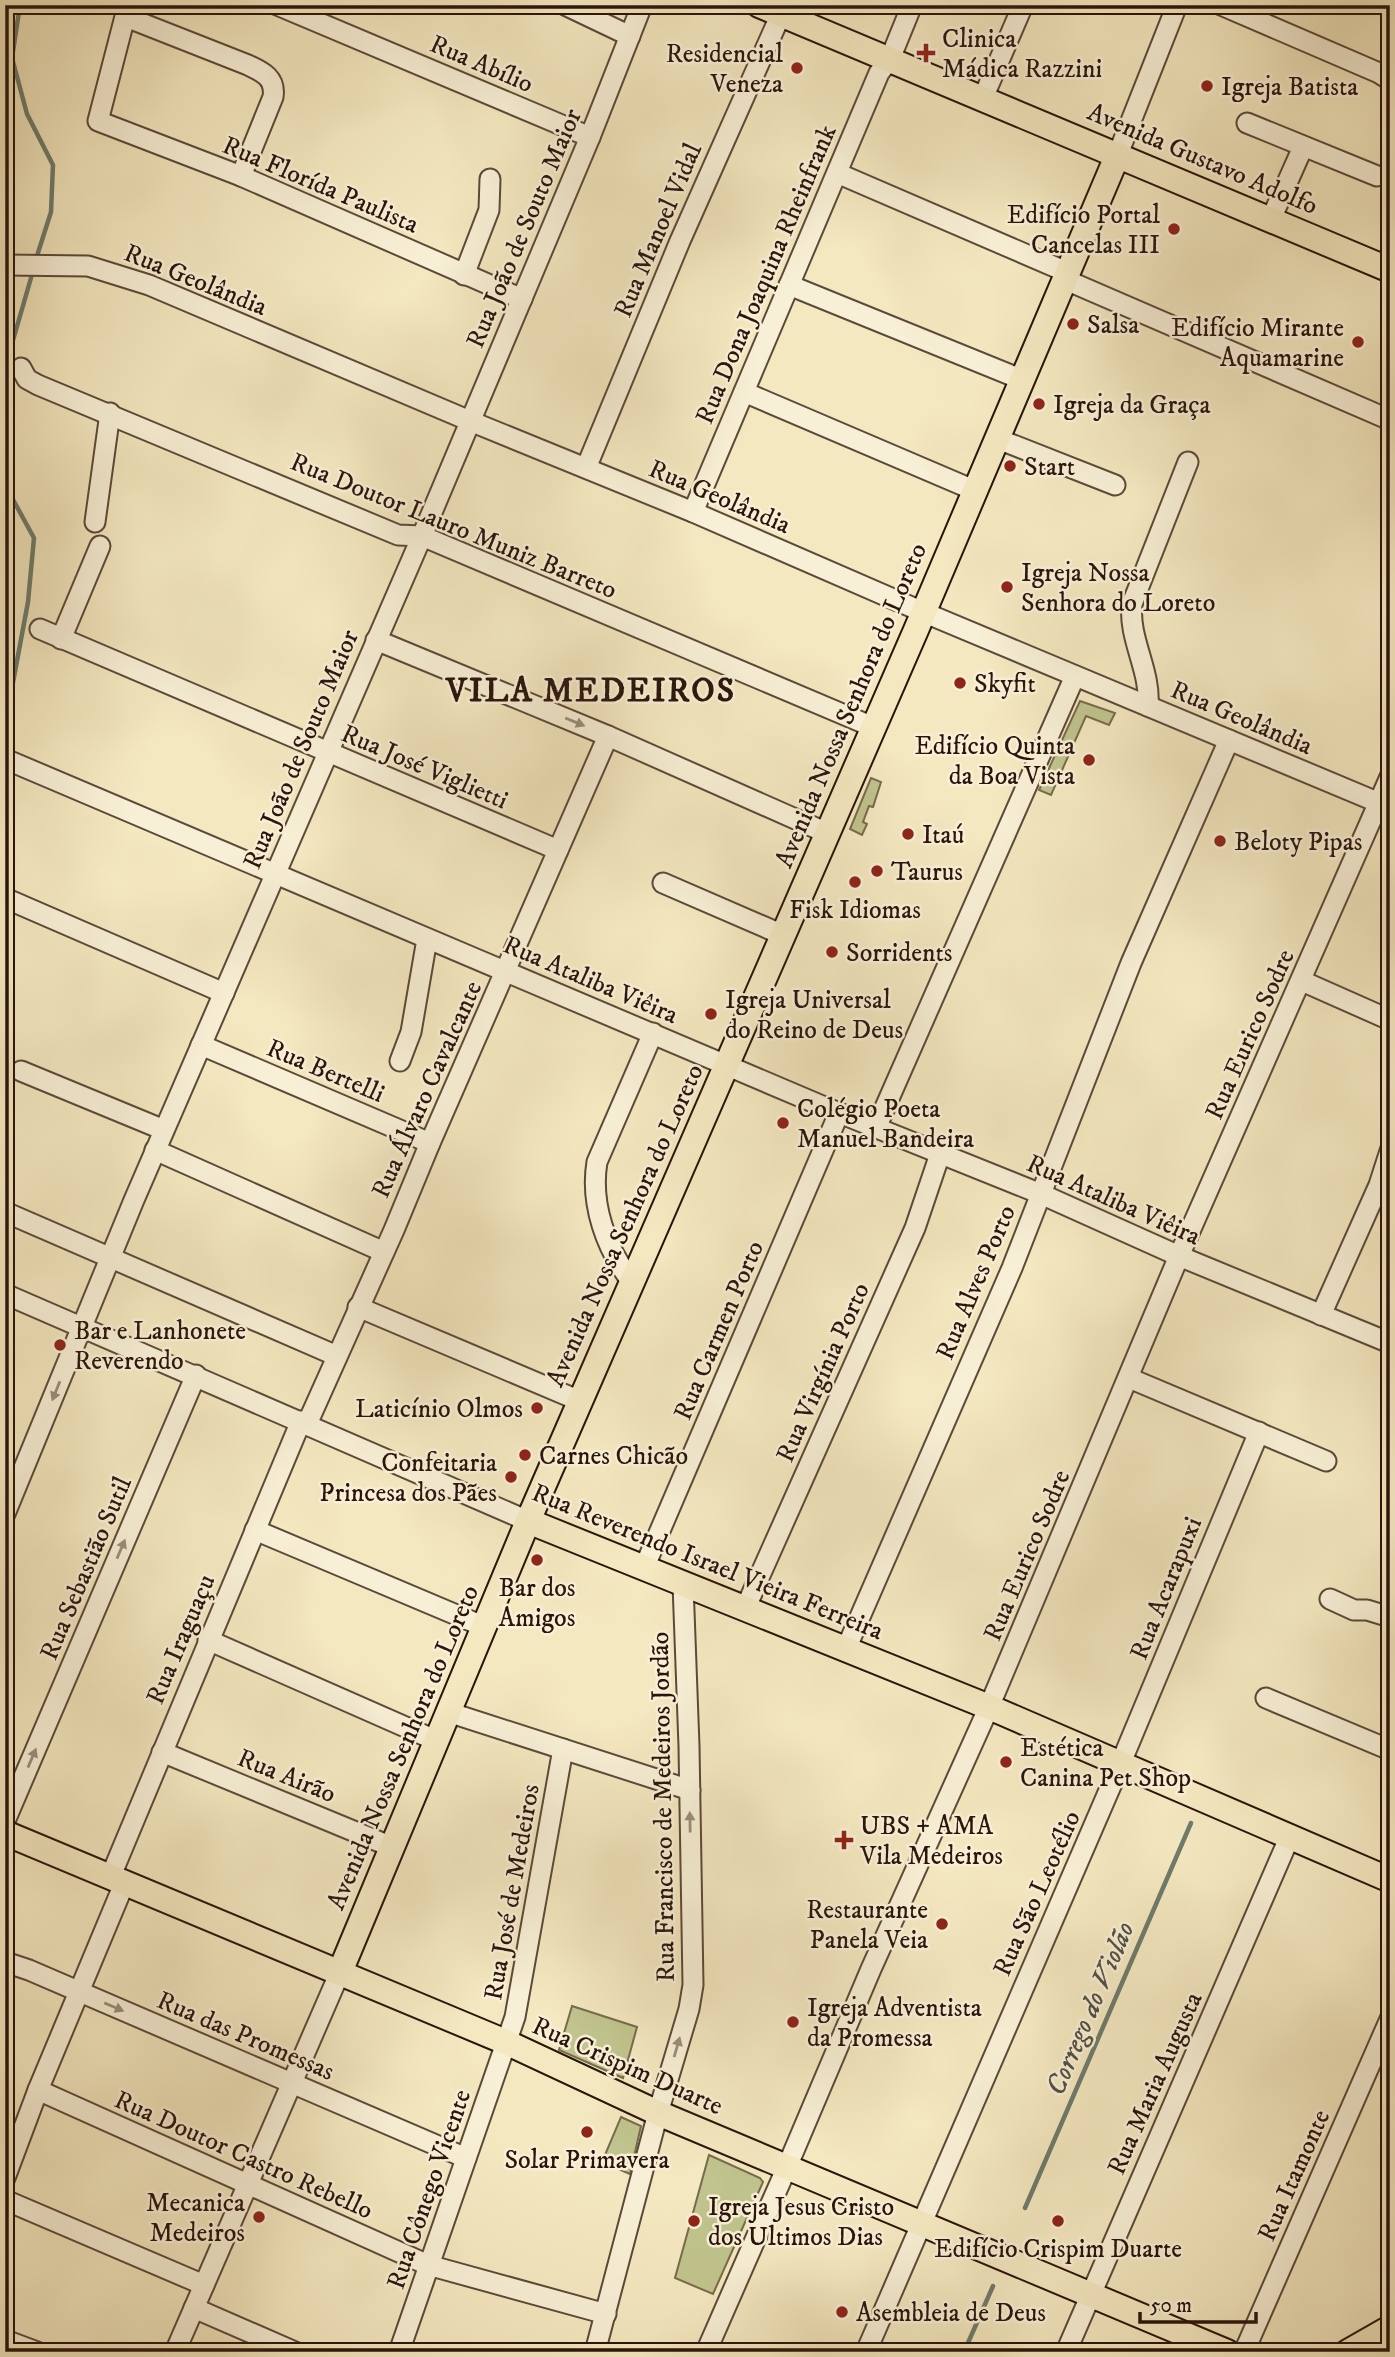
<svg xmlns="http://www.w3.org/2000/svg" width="1395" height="2357" viewBox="0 0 1395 2357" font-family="'IM FELL DW Pica',serif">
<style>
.green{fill:#c1c48e;stroke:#766c4d;stroke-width:2}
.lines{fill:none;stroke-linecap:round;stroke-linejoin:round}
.stream{stroke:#6e7c6d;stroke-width:4.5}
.minor-casing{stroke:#5c4939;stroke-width:23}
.major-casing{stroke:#2a140c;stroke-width:28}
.minor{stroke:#f8f0d6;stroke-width:19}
.major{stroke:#f4e8c0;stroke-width:24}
.oneway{fill:#9b8d7b}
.poi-dot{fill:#8f2418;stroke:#f8f0d6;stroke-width:2.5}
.labels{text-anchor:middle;stroke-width:5;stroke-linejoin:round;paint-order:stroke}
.poi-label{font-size:26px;fill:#2a140c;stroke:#f8f0d6;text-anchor:start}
.street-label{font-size:26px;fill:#2a140c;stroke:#f8f0d6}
.water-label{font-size:28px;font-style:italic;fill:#525144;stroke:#f8f0d6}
.district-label{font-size:33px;font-weight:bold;letter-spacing:2px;fill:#2a140c;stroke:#f8f0d6}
</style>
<rect width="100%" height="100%" fill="#f4e8c0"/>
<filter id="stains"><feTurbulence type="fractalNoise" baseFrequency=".00286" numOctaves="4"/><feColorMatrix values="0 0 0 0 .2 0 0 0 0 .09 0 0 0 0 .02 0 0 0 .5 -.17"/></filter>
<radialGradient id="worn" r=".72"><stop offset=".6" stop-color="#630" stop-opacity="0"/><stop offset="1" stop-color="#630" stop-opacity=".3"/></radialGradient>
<g class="green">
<polygon points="1080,701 1115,713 1109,725 1086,716 1051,795 1039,790"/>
<polygon points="871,778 881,782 873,807 869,806 863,822 867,824 862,835 850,829"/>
<polygon points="572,2006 637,2027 623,2078 559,2050"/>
<polygon points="621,2117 641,2126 630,2174 602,2162"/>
<polygon points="709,2155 760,2178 763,2182 713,2294 675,2278"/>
</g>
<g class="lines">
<g class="stream">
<polyline points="20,5 12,58 27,114 53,165 51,212 36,259"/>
<polyline points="5,378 7,361 33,271"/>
<polyline points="5,485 34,538 28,602 5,725"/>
<polyline points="1025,2208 1191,1823"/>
<polyline points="964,2352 993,2286"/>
</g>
<g class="minor-casing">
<g id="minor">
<polyline points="128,5 98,121 241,176 522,299"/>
<polyline points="277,5 590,137"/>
<polyline points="565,5 630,36"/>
<polyline points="1221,5 1379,73 1390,80"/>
<path d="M126 17 248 65C263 72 276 78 273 97L241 176"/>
<polyline points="983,98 1023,5"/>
<polyline points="1247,123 1377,176"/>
<polyline points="1118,154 1177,5"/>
<polyline points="837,173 1069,273"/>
<polyline points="1271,219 1303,147"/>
<polyline points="5,265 88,266 149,285 470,421 693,512 923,612 1389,807"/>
<polyline points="464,275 489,210 490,179"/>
<polyline points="1066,280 1390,420"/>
<polyline points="789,285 1023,380"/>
<polyline points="21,368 27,379 38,385 398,535 422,536 873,727"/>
<polyline points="744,392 976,491"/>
<polyline points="998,439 1115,485"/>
<polyline points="586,468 680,241 785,5"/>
<polyline points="693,512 879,73 890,59 912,5"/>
<polyline points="95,522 110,413"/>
<polyline points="40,629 558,850"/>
<polyline points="61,639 100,546"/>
<polyline points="376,640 608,736 827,833"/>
<path d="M1148 706C1151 670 1128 639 1132 604L1188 462"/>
<polyline points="5,759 827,1108 1041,1194 1179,1256 1390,1343"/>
<polyline points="663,883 783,935"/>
<polyline points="7,899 224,993"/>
<polyline points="1302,981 1390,1020"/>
<polyline points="201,1045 430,1143"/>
<polyline points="400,1061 411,1032 427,939"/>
<polyline points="21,1071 164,1130"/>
<polyline points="876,1128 1075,676"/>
<polyline points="155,1150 384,1252"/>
<polyline points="5,1212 337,1356"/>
<path d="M632 1282C606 1249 590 1204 597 1162L653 1033"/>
<polyline points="5,1294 528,1521"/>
<polyline points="358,1307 580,1401"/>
<polyline points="1321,1315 1379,1185 1390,1151"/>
<polyline points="1129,1378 1326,1461"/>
<polyline points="307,1424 394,1230 430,1143 608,736"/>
<polyline points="5,1514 134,1200 422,536 590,137 642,5"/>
<polyline points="255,1530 485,1627"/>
<polyline points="644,1568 839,1113"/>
<polyline points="1330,1599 1354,1610 1367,1610 1390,1617"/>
<polyline points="745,1609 915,1228 940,1154"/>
<polyline points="208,1640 435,1740"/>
<polyline points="846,1649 1012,1268 1131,963 1229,740"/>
<polyline points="1266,1698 1390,1750"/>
<polyline points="448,1712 690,1790"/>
<polyline points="162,1752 392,1847"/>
<polyline points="5,1821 196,1375"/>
<polyline points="110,1878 301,1421"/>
<polyline points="5,1962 29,1970 466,2158"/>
<polyline points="38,2090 428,2265 606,2314"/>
<polyline points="5,2178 38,2090 124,1884"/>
<polyline points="5,2200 204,2285"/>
<polyline points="194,2308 295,2352"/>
<polyline points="5,2340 37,2352"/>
<polyline points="175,2352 340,1972"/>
<polyline points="399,2352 515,2017 563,1749"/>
<polyline points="595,2352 658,2113 689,2009 693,1985 689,1746 683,1584"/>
<polyline points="706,2352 787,2167 871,1969 989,1707 1179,1256 1390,777"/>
<polyline points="866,2352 1120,1765 1259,1432"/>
<polyline points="1066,2352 1290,1836"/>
<polyline points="1244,2352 1390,2019"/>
</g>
</g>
<g class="major-casing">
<g id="major">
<polyline points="759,5 1390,270"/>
<polyline points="528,1521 989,1707 1390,1880"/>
<polyline points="5,1833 508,2043 658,2113 1227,2352"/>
<polyline points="340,1972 528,1521 916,630 1118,154"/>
<polyline points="1348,2352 1390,2328"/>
</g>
</g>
<use href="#minor" class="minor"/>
<use href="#major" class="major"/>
</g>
<defs><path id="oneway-solid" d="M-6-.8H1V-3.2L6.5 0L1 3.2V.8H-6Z" transform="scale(1.75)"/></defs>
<g class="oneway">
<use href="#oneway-solid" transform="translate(575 722) rotate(22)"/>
<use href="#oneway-solid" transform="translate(56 1391) rotate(112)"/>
<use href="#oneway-solid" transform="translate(121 1549) rotate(-67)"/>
<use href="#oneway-solid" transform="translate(32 1758) rotate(-67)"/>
<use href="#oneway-solid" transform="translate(690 1822) rotate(-91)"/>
<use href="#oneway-solid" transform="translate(114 2007) rotate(23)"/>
<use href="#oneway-solid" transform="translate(677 2047) rotate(-74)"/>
</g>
<g class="poi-dot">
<path d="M922.5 42.5h7v7h7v7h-7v7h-7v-7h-7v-7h7z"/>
<circle cx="797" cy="68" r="7"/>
<circle cx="1207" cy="86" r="7"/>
<circle cx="1174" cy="229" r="7"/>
<circle cx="1073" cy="324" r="7"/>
<circle cx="1358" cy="342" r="7"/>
<circle cx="1039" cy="404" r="7"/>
<circle cx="1010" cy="466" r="7"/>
<circle cx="1007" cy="587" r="7"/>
<circle cx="960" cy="683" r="7"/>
<circle cx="1089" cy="760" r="7"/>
<circle cx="908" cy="834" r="7"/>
<circle cx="1220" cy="841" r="7"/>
<circle cx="877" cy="871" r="7"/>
<circle cx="855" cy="882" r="7"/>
<circle cx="832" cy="952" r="7"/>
<circle cx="711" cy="1014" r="7"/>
<circle cx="783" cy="1123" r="7"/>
<circle cx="60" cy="1345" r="7"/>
<circle cx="537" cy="1408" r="7"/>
<circle cx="525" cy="1455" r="7"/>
<circle cx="511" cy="1477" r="7"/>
<circle cx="537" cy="1560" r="7"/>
<circle cx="1006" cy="1762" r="7"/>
<path d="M840.5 1829.5h7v7h7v7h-7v7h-7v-7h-7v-7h7z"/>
<circle cx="942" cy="1924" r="7"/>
<circle cx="793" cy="2022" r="7"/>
<circle cx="587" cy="2132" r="7"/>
<circle cx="259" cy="2217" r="7"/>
<circle cx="694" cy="2221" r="7"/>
<circle cx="1058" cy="2221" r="7"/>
<circle cx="842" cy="2312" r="7"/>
</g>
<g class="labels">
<g class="poi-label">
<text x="942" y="47">Clinica<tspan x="942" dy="30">Mádica Razzini</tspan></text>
<text x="783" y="62" text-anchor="end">Residencial<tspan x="783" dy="30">Veneza</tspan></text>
<text x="1221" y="95">Igreja Batista</text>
<text x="1160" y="223" text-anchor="end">Edifício Portal<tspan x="1160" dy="30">Cancelas III</tspan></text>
<text x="1087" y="333">Salsa</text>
<text x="1344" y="336" text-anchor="end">Edifício Mirante<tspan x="1344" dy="30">Aquamarine</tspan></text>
<text x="1053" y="413">Igreja da Graça</text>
<text x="1024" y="475">Start</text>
<text x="1021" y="581">Igreja Nossa<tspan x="1021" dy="30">Senhora do Loreto</tspan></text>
<text x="974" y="692">Skyfit</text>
<text x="1075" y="754" text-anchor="end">Edifício Quinta<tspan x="1075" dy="30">da Boa Vista</tspan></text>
<text x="922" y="843">Itaú</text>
<text x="1234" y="850">Beloty Pipas</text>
<text x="891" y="880">Taurus</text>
<text x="855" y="918" text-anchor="middle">Fisk Idiomas</text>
<text x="846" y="961">Sorridents</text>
<text x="725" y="1008">Igreja Universal<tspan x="725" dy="30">do Reino de Deus</tspan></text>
<text x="797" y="1117">Colégio Poeta<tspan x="797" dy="30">Manuel Bandeira</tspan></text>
<text x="74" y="1339">Bar e Lanhonete<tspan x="74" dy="30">Reverendo</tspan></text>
<text x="523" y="1417" text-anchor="end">Laticínio Olmos</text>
<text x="539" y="1464">Carnes Chicão</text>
<text x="497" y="1471" text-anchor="end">Confeitaria<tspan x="497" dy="30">Princesa dos Pães</tspan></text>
<text x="537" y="1596" text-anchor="middle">Bar dos<tspan x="537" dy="30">Amigos</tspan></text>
<text x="1020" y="1756">Estética<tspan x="1020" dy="30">Canina Pet Shop</tspan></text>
<text x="860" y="1834">UBS + AMA<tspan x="860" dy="30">Vila Medeiros</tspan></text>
<text x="928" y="1918" text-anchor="end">Restaurante<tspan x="928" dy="30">Panela Veia</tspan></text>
<text x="807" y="2016">Igreja Adventista<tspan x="807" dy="30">da Promessa</tspan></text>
<text x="587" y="2168" text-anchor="middle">Solar Primavera</text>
<text x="245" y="2211" text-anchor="end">Mecanica<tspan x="245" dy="30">Medeiros</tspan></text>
<text x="708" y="2215">Igreja Jesus Cristo<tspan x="708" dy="30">dos Ultimos Dias</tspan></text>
<text x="1058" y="2257" text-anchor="middle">Edifício Crispim Duarte</text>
<text x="856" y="2321">Asembleia de Deus</text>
</g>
<g class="street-label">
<text transform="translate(482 63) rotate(23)" y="9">Rua Abílio</text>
<text transform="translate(1203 158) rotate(23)" y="9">Avenida Gustavo Adolfo</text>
<text transform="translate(321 184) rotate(23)" y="9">Rua Florída Paulista</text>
<text transform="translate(523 228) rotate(-67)" y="9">Rua João de Souto Maior</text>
<text transform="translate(657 230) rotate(-67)" y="9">Rua Manoel Vidal</text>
<text transform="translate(765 274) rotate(-67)" y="9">Rua Dona Joaquina Rheinfrank</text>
<text transform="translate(196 279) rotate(22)" y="9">Rua Geolândia</text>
<text transform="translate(720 496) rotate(23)" y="9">Rua Geolândia</text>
<text transform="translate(454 525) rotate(22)" y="9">Rua Doutor Lauro Muniz Barreto</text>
<text transform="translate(850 705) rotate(-67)" y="9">Avenida Nossa Senhora do Loreto</text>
<text transform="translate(1242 717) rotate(23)" y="9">Rua Geolândia</text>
<text transform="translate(300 749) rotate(-67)" y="9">Rua João de Souto Maior</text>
<text transform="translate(425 766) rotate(23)" y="9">Rua José Viglietti</text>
<text transform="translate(591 979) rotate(23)" y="9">Rua Ataliba Viêira</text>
<text transform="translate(1249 1034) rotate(-66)" y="9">Rua Eurico Sodre</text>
<text transform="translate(326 1070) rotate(23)" y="9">Rua Bertelli</text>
<text transform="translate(426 1089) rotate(-66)" y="9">Rua Álvaro Cavalcante</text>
<text transform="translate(1114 1199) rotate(24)" y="9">Rua Ataliba Viêira</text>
<text transform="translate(624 1225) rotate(-66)" y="9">Avenida Nossa Senhora do Loreto</text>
<text transform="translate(975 1282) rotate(-67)" y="9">Rua Alves Porto</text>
<text transform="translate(718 1330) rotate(-67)" y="9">Rua Carmen Porto</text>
<text transform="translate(822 1372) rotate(-66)" y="9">Rua Virgínia Porto</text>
<text transform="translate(1026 1555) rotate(-67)" y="9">Rua Eurico Sodre</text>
<text transform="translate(708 1561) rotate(22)" y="9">Rua Reverendo Israel Vieira Ferreira</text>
<text transform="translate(85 1568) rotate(-67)" y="9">Rua Sebastião Sutil</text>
<text transform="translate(1165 1588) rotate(-68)" y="9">Rua Acarapuxi</text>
<text transform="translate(180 1639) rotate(-67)" y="9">Rua Iraguaçu</text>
<text transform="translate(402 1747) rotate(-67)" y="9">Avenida Nossa Senhora do Loreto</text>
<text transform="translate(287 1775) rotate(22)" y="9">Rua Airão</text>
<text transform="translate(662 1807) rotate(-91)" y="9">Rua Francisco de Medeiros Jordão</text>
<text transform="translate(511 1892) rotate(-80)" y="9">Rua José de Medeiros</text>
<text transform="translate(1036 1893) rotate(-66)" y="9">Rua São Leotélio</text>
<text transform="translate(246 2035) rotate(23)" y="9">Rua das Promessas</text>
<text transform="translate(628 2065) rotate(24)" y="9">Rua Crispim Duarte</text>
<text transform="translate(1154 2083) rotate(-66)" y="9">Rua Maria Augusta</text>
<text transform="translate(244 2154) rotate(24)" y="9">Rua Doutor Castro Rebello</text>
<text transform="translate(1293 2175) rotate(-66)" y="9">Rua Itamonte</text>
<text transform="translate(428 2189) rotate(-71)" y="9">Rua Cônego Vicente</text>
</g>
<g class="water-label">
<text transform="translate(1089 2008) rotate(-67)" y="10">Corrego do Violão</text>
</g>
<g class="district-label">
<text x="591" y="701">VILA MEDEIROS</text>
</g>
</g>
<rect width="1395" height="2357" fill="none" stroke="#f4e8c0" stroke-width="28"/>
<rect x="7" y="7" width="1381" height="2343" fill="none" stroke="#2a140c" stroke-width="3.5"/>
<rect x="14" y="14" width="1367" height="2329" fill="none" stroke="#2a140c" stroke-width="2"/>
<path d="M1140 2312v10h116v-10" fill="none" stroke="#2a140c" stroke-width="3.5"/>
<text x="1150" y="2312" font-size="21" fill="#2a140c" stroke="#f8f0d6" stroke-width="5" paint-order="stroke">50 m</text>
<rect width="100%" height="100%" filter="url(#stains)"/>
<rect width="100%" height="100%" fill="url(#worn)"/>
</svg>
